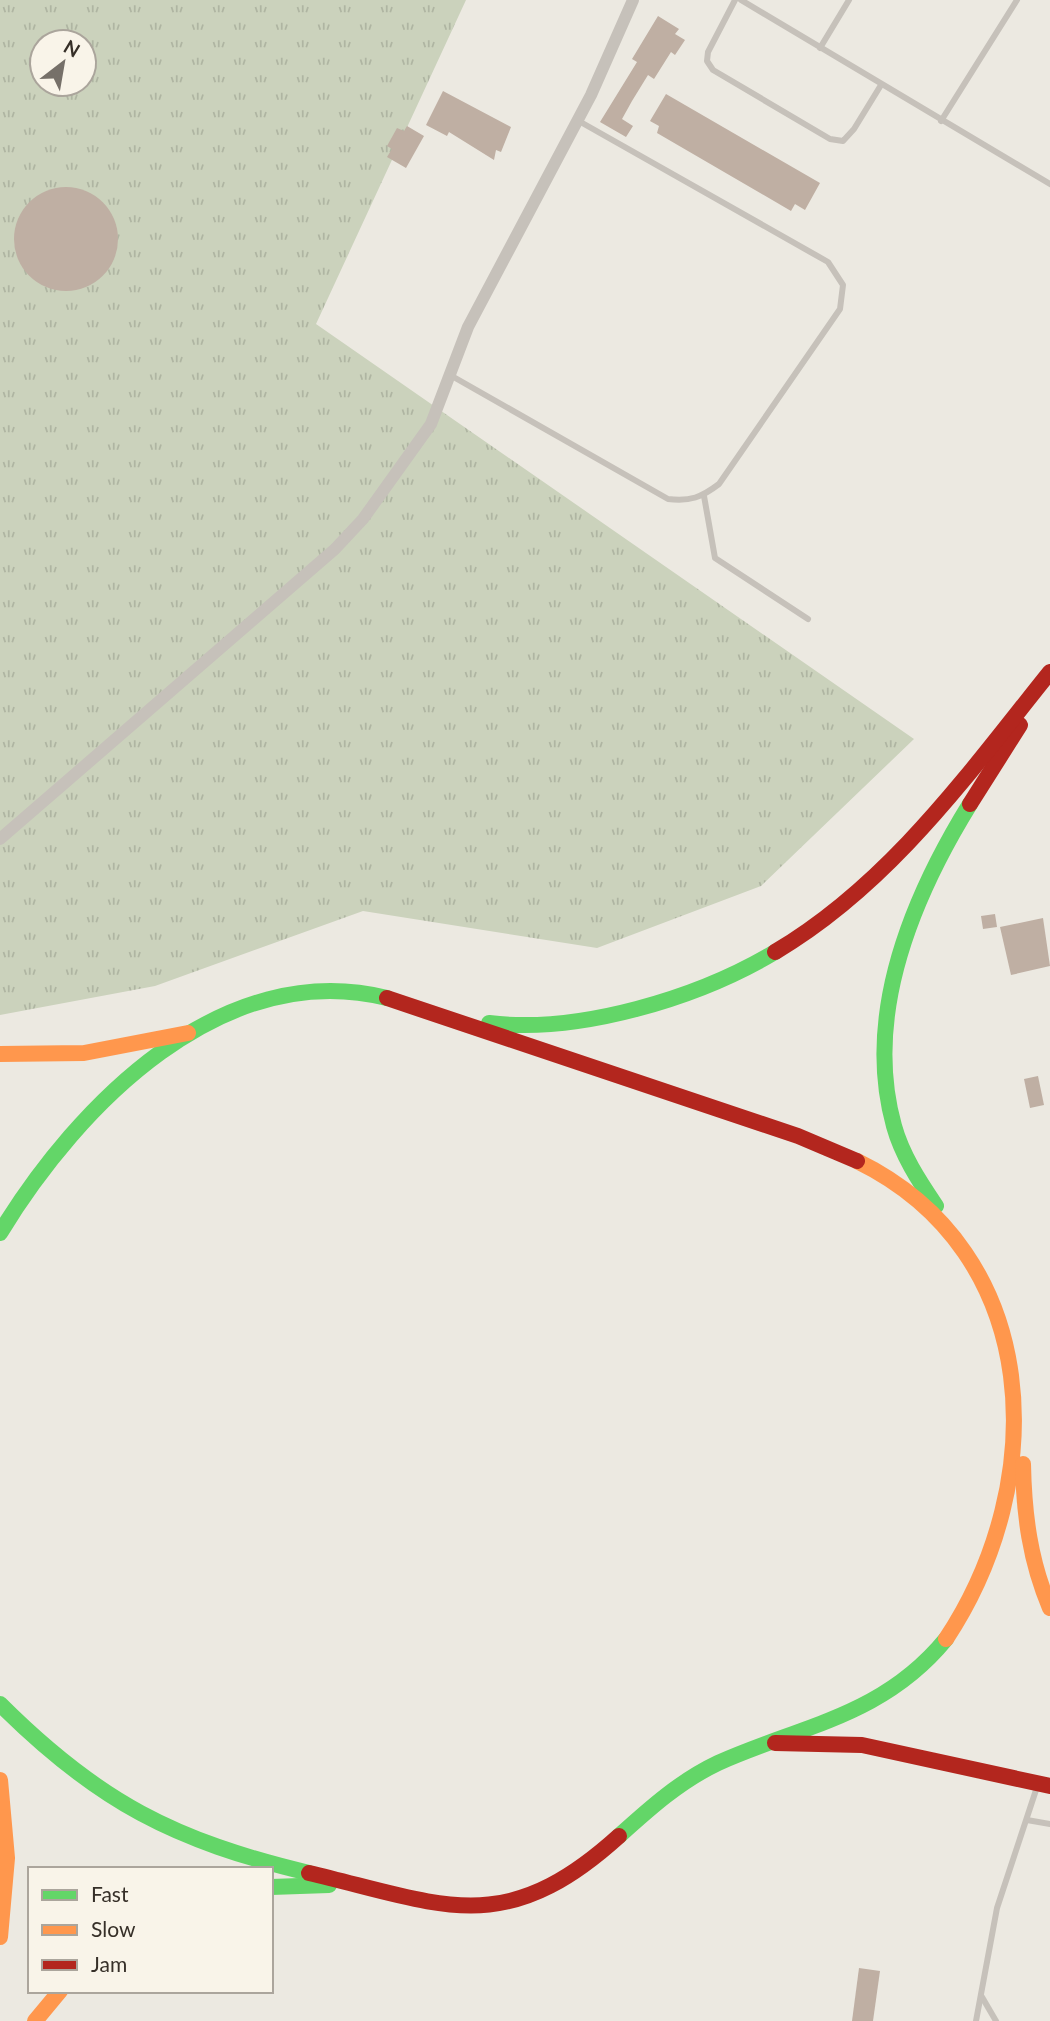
<svg xmlns="http://www.w3.org/2000/svg" width="1050" height="2021" viewBox="0 0 1050 2021" font-family="Lato,sans-serif">
<style>
.grass{fill:url(#grass-tufts);fill-rule:evenodd}
.building{fill:#bfafa3}
.lines{fill:none;stroke-linecap:round;stroke-linejoin:round}
.lane{stroke:#c6c1ba;stroke-width:6}
.street{stroke:#c6c1ba;stroke-width:12}
.fast{stroke:#63d668;stroke-width:16}
.slow{stroke:#ff974d;stroke-width:16}
.jam{stroke:#b3261e;stroke-width:16}
</style>
<defs>
<pattern id="grass-tufts" width="24" height="20" patternUnits="userSpaceOnUse" patternTransform="scale(1.75)"><rect width="24" height="20" fill="#cbd2bc"/><path d="M3 7l-1-3M5 7V3M7 7l1-3M15 17l-1-3M17 17v-4M19 17l1-3" fill="none" stroke="#afb5a2"/></pattern>
</defs>
<rect width="100%" height="100%" fill="#ece9e1"/>
<path class="grass" d="M0 0H466L316 324 914 739 761 886 597 948 363 911 155 986 0 1015ZM42 42H84V84H42Z"/>
<g class="building">
<polygon points="658,16 679,29 675,34 685,40 675,55 671,52 654,79 648,75 632,101 622,119 633,126 626,137 600,122 637,62 632,59"/>
<polygon points="443,91 511,127 501,152 496,150 494,160 449,132 447,136 426,125"/>
<polygon points="666,94 820,183 805,210 795,204 791,211 657,133 659,126 650,121"/>
<polygon points="407,126 424,136 406,168 387,157 392,149 387,146 397,128 404,131"/>
<circle cx="66" cy="239" r="52"/>
<polygon points="995,914 997,927 983,929 981,916"/>
<polygon points="1043,918 1050,966 1011,975 1000,927"/>
<polygon points="1038,1076 1044,1105 1030,1108 1024,1079"/>
<polygon points="859,1968 880,1971 873,2021 852,2021"/>
</g>
<g class="lines">
<g class="lane">
<polyline points="735,0 708,52 707,61 713,70 830,139 843,141 854,129 881,85"/>
<polyline points="741,0 1050,184"/>
<polyline points="820,48 849,0"/>
<polyline points="941,121 1017,0"/>
<path d="M450 375 668 499C690 502 702 497 719 484L840 309 843 285 828 262 577 120"/>
<polyline points="704,496 715,558 808,619"/>
<polyline points="1027,1820 1050,1824"/>
<polyline points="982,1997 996,2021"/>
<polyline points="976,2021 997,1908 1036,1790"/>
</g>
<polyline class="street" points="0,839 335,549 363,519 431,424 468,327 591,95 633,0"/>
<g class="fast">
<path d="M489 1023C579 1034 698 998 775 952"/>
<path d="M936 1206C919 1181 902 1155 894 1126 863 1015 912 898 970 804"/>
<path d="M0 1233C78 1105 222 957 387 998"/>
<path d="M0 1704C98 1802 175 1841 309 1873"/>
<path d="M619 1836C650 1808 680 1781 718 1763 803 1725 883 1716 946 1639"/>
<polyline points="271,1887 329,1885"/>
</g>
<g class="slow">
<polyline points="0,1054 84,1053 188,1033"/>
<path d="M857 1161C1045 1253 1050 1482 946 1639"/>
<path d="M1023 1464C1024 1515 1030 1561 1050 1608"/>
<polyline points="0,1780 7,1858 0,1937"/>
<polyline points="35,2021 60,1991"/>
</g>
<g class="jam">
<polyline points="970,804 1020,725"/>
<path d="M775 952C890 884 968 774 1050 672"/>
<polyline points="387,998 798,1136 857,1161"/>
<polyline points="775,1743 862,1745 1050,1786"/>
<path d="M309 1873C444 1905 504 1940 619 1836"/>
</g>
</g>
<rect x="28" y="1867" width="245" height="126" fill="#f9f4e9" stroke="#aba59c" stroke-width="2"/>
<rect x="42" y="1890" width="35" height="10" fill="#63d668" stroke="#aba59c" stroke-width="2"/>
<text x="91" y="1902" font-size="21" fill="#362f28">Fast</text>
<rect x="42" y="1925" width="35" height="10" fill="#ff974d" stroke="#aba59c" stroke-width="2"/>
<text x="91" y="1937" font-size="21" fill="#362f28">Slow</text>
<rect x="42" y="1960" width="35" height="10" fill="#b3261e" stroke="#aba59c" stroke-width="2"/>
<text x="91" y="1972" font-size="21" fill="#362f28">Jam</text>
<g transform="translate(63 63) rotate(31)"><circle r="33" fill="#f9f4e9" stroke="#aba59c" stroke-width="2"/>
<path d="M0-5L12 26L0 18L-12 26Z" fill="#767069"/>
<text y="-10" font-size="19" font-weight="bold" text-anchor="middle" fill="#362f28">N</text>
</g>
</svg>
